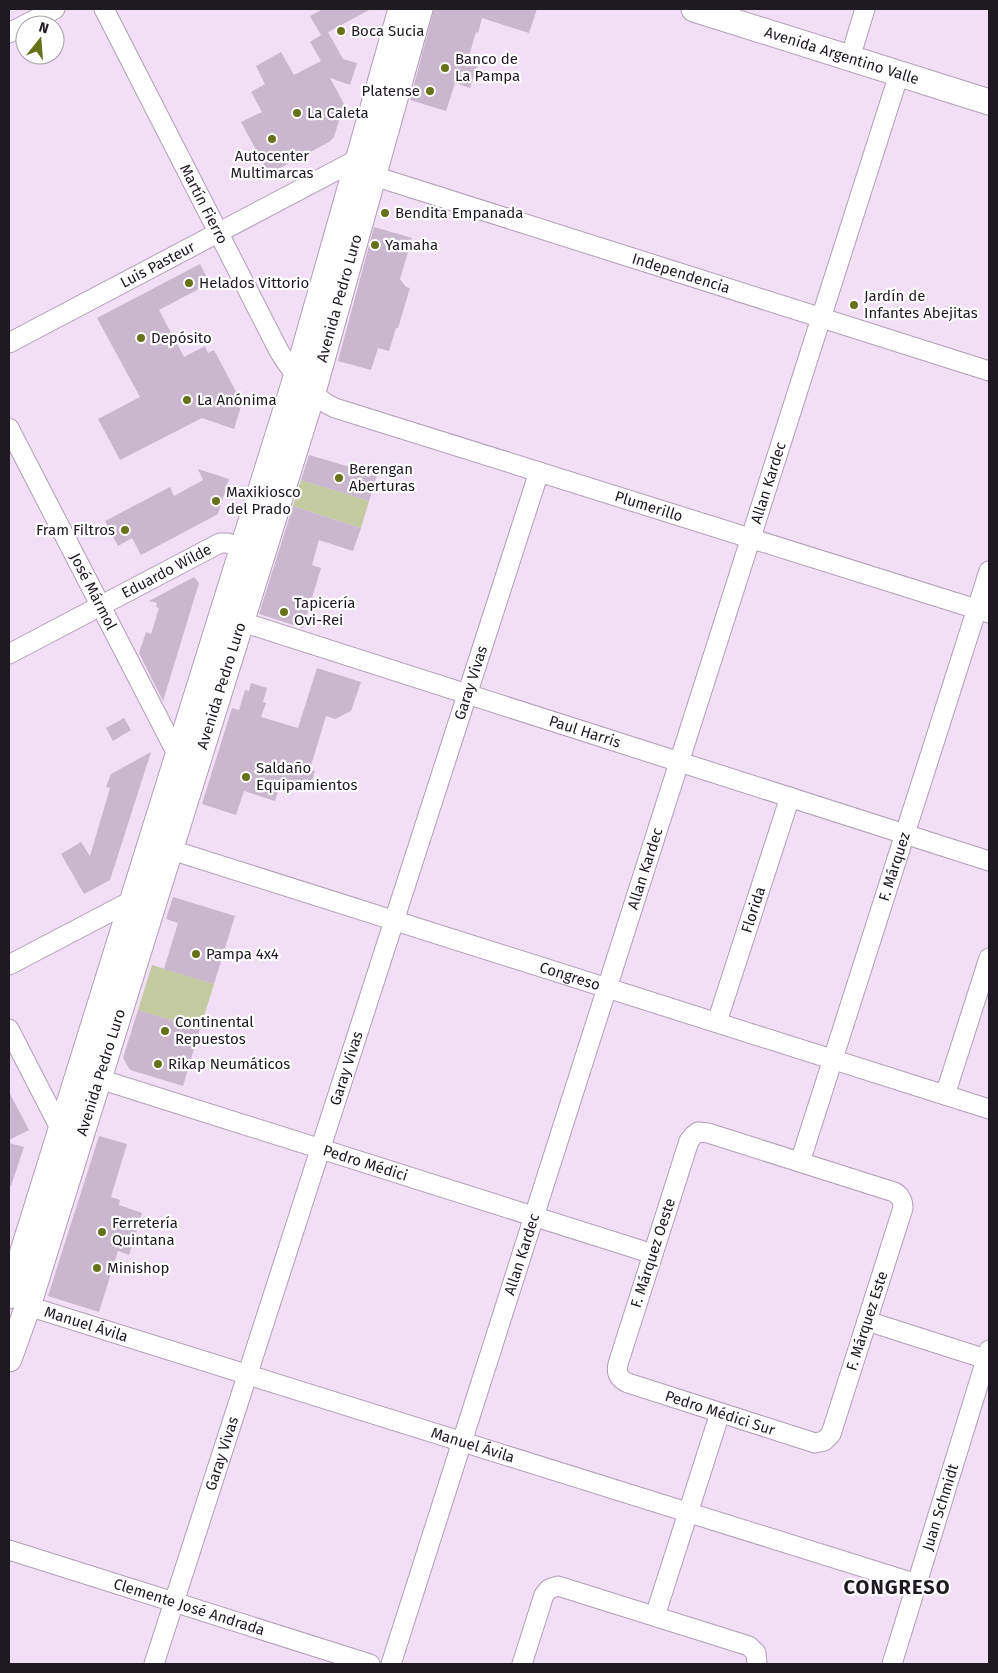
<svg xmlns="http://www.w3.org/2000/svg" width="998" height="1673" font-family="'Fira Sans',sans-serif">
<rect width="100%" height="100%" fill="#f1dff5"/>
<path fill="#c3caa0" d="M301 480 369 501 361 528 293 506Z
M152 965 214 984 200 1029 138 1010Z"/>
<path fill="#c9b7cd" d="M323 9H371L328 32 343 59 357 63 350 85 330 78 344 104 334 137 329 142 269 174 241 122 262 112 251 92 265 84 256 66 281 52 294 75 321 61 310 42 321 35 310 16Z
M434 9H537L529 33 482 18 478 33 476 32 467 63 477 66 470 88 455 83 446 111 410 100Z
M374 227 412 238 400 279 406 287 410 288 398 328H396L389 351 378 348 371 370 338 361Z
M200 264 210 283 159 310 184 357 205 346 208 353 214 350 242 403 234 429 202 418 120 460 98 419 140 397 97 318Z
M309 455 377 475 369 501 301 480Z
M198 469 229 479 218 514 141 555 132 538 118 546 105 521 170 487 174 496 203 480Z
M293 506 361 528 353 551 319 540 312 565 321 568 303 628 259 614Z
M194 577 199 583 163 701 139 653 146 632 151 634 159 608 156 607 157 603 149 601Z
M317 668 361 682 351 711 335 719 326 716 310 769 315 771 310 788 282 779 275 801 244 791 236 815 202 804 232 708 239 710 245 690 249 691 251 683 267 688 263 702 266 703 261 717 298 728Z
M124 718 131 730 113 741 106 728Z
M151 752 110 880 84 894 61 854 81 842 90 856 110 788 106 787 111 774Z
M173 897 235 916 214 984 164 969 178 923 166 919Z
M138 1010 200 1029 183 1086 130 1070 123 1058Z
M9 1092 29 1130 9 1140Z
M99 1136 127 1144 111 1197 120 1200 119 1205 142 1213 129 1255 118 1251 99 1312 48 1296Z
M9 1143 24 1147 11 1186H9Z"/>
<g fill="none" stroke-linecap="round" stroke-linejoin="round">
<g stroke="#b09fb4" stroke-width="21">
<g id="minor">
<path id="s1" d="M104 9 279 351C290 370 315 400 335 408L989 613"/>
<path d="M9 33 55 9"/>
<path d="M850 58 865 9"/>
<path id="s2" d="M374 176 989 371"/>
<path id="s3" d="M9 343 358 159"/>
<path id="s4" d="M9 428 178 756"/>
<path id="s5" d="M242 608V622L989 861"/>
<path id="s6" d="M9 654 220 543H228L235 546 240 557 239 566"/>
<path id="s7" d="M159 846 989 1109"/>
<path d="M9 965 133 900"/>
<path id="s8" d="M717 1022 790 797"/>
<path d="M9 1029 64 1136"/>
<path id="s9" d="M87 1075 653 1254"/>
<path d="M945 1095 989 958"/>
<path d="M698 1132 708 1133 894 1192C900 1195 903 1201 903 1208L831 1434 824 1441 815 1443 628 1383C619 1379 616 1373 618 1364L689 1141 694 1135Z"/>
<path id="s10" d="M800 1162 989 571"/>
<path id="s11" d="M28 1306 917 1584"/>
<path d="M867 1321 989 1360"/>
<path id="s12" d="M9 1550 370 1664"/>
<path d="M655 1616 720 1413"/>
<path id="s13" d="M154 1664 539 472"/>
<path id="s14" d="M391 1664 899 74"/>
<path d="M522 1664 544 1595 549 1589 558 1586 749 1646 756 1653 757 1664"/>
<path id="s15" d="M892 1664 989 1350"/>
</g>
</g>
<g stroke="#b09fb4" stroke-width="27">
<g id="major">
<path id="s16" d="M694 9 989 102"/>
<path d="M9 1296 302 358 401 9"/>
<path id="s17" d="M9 1359 28 1306 313 392 420 9"/>
</g>
</g>
<use href="#minor" stroke="#fff" stroke-width="19"/>
<use href="#major" stroke="#fff" stroke-width="25"/>
</g>
<g fill="#677119" stroke="#fff" stroke-width="2">
<circle cx="341" cy="31" r="5"/>
<circle cx="445" cy="68" r="5"/>
<circle cx="430" cy="91" r="5"/>
<circle cx="297" cy="113" r="5"/>
<circle cx="272" cy="139" r="5"/>
<circle cx="385" cy="213" r="5"/>
<circle cx="375" cy="245" r="5"/>
<circle cx="189" cy="283" r="5"/>
<circle cx="854" cy="305" r="5"/>
<circle cx="141" cy="338" r="5"/>
<circle cx="187" cy="400" r="5"/>
<circle cx="339" cy="478" r="5"/>
<circle cx="216" cy="501" r="5"/>
<circle cx="125" cy="530" r="5"/>
<circle cx="284" cy="612" r="5"/>
<circle cx="246" cy="777" r="5"/>
<circle cx="196" cy="954" r="5"/>
<circle cx="165" cy="1031" r="5"/>
<circle cx="158" cy="1064" r="5"/>
<circle cx="102" cy="1232" r="5"/>
<circle cx="97" cy="1268" r="5"/>
</g>
<g text-anchor="middle" dominant-baseline="central" stroke-width="4.5" stroke-linejoin="round" paint-order="stroke">
<g font-size="15" fill="#1f1921" stroke="#fff" text-anchor="start">
<text x="351" y="31">Boca Sucia</text>
<text x="455" y="59">Banco de<tspan x="455" dy="17">La Pampa</tspan></text>
<text x="420" y="91" text-anchor="end">Platense</text>
<text x="307" y="113">La Caleta</text>
<text x="272" y="156" text-anchor="middle">Autocenter<tspan x="272" dy="17">Multimarcas</tspan></text>
<text x="395" y="213">Bendita Empanada</text>
<text x="385" y="245">Yamaha</text>
<text x="199" y="283">Helados Vittorio</text>
<text x="864" y="296">Jardín de<tspan x="864" dy="17">Infantes Abejitas</tspan></text>
<text x="151" y="338">Depósito</text>
<text x="197" y="400">La Anónima</text>
<text x="349" y="469">Berengan<tspan x="349" dy="17">Aberturas</tspan></text>
<text x="226" y="492">Maxikiosco<tspan x="226" dy="17">del Prado</tspan></text>
<text x="115" y="530" text-anchor="end">Fram Filtros</text>
<text x="294" y="603">Tapicería<tspan x="294" dy="17">Ovi-Rei</tspan></text>
<text x="256" y="768">Saldaño<tspan x="256" dy="17">Equipamientos</tspan></text>
<text x="206" y="954">Pampa 4x4</text>
<text x="175" y="1022">Continental<tspan x="175" dy="17">Repuestos</tspan></text>
<text x="168" y="1064">Rikap Neumáticos</text>
<text x="112" y="1223">Ferretería<tspan x="112" dy="17">Quintana</tspan></text>
<text x="107" y="1268">Minishop</text>
</g>
<g font-size="15" fill="#1f1921" stroke="#fff">
<text stroke="none"><textPath href="#s16" startOffset="155">Avenida Argentino Valle</textPath></text>
<text stroke="none"><textPath href="#s1" startOffset="219">Martín Fierro</textPath></text>
<text stroke="none"><textPath href="#s3" startOffset="168">Luis Pasteur</textPath></text>
<text stroke="none"><textPath href="#s2" startOffset="322">Independencia</textPath></text>
<text stroke="none"><textPath href="#s17" startOffset="1111">Avenida Pedro Luro</textPath></text>
<text stroke="none"><textPath href="#s14" startOffset="1240">Allan Kardec</textPath></text>
<text stroke="none"><textPath href="#s1" startOffset="794">Plumerillo</textPath></text>
<text stroke="none"><textPath href="#s6" startOffset="178">Eduardo Wilde</textPath></text>
<text stroke="none"><textPath href="#s4" startOffset="184">José Mármol</textPath></text>
<text stroke="none"><textPath href="#s13" startOffset="1031">Garay Vivas</textPath></text>
<text stroke="none"><textPath href="#s17" startOffset="706">Avenida Pedro Luro</textPath></text>
<text stroke="none"><textPath href="#s5" startOffset="374">Paul Harris</textPath></text>
<text stroke="none"><textPath href="#s10" startOffset="310">F. Márquez</textPath></text>
<text stroke="none"><textPath href="#s14" startOffset="835">Allan Kardec</textPath></text>
<text stroke="none"><textPath href="#s8" startOffset="118">Florida</textPath></text>
<text stroke="none"><textPath href="#s7" startOffset="431">Congreso</textPath></text>
<text stroke="none"><textPath href="#s13" startOffset="626">Garay Vivas</textPath></text>
<text stroke="none"><textPath href="#s17" startOffset="301">Avenida Pedro Luro</textPath></text>
<text stroke="none"><textPath href="#s9" startOffset="292">Pedro Médici</textPath></text>
<text transform="translate(653 1253) rotate(-72)">F. Márquez Oeste</text>
<text stroke="none"><textPath href="#s14" startOffset="430">Allan Kardec</textPath></text>
<text transform="translate(867 1321) rotate(-72)">F. Márquez Este</text>
<text stroke="none"><textPath href="#s11" startOffset="61">Manuel Ávila</textPath></text>
<text transform="translate(720 1413) rotate(18)">Pedro Médici Sur</text>
<text stroke="none"><textPath href="#s11" startOffset="466">Manuel Ávila</textPath></text>
<text stroke="none"><textPath href="#s13" startOffset="221">Garay Vivas</textPath></text>
<text stroke="none"><textPath href="#s15" startOffset="164">Juan Schmidt</textPath></text>
<text stroke="none"><textPath href="#s12" startOffset="189">Clemente José Andrada</textPath></text>
</g>
<g font-size="20" font-weight="bold" letter-spacing="1" fill="#1f1921" stroke="#fff">
<text x="897" y="1587">CONGRESO</text>
</g>
</g>
<rect width="998" height="1673" fill="none" stroke="#1f1921" stroke-width="20"/>
<g transform="translate(40 40) rotate(17)"><circle r="24" fill="#ffffff" stroke="#a5a3a6"/>
<path d="M0-4L9 19L0 12L-9 19Z" fill="#677119"/>
<text y="-8" font-size="14" font-weight="bold" text-anchor="middle" fill="#1f1921">N</text>
</g>
</svg>
